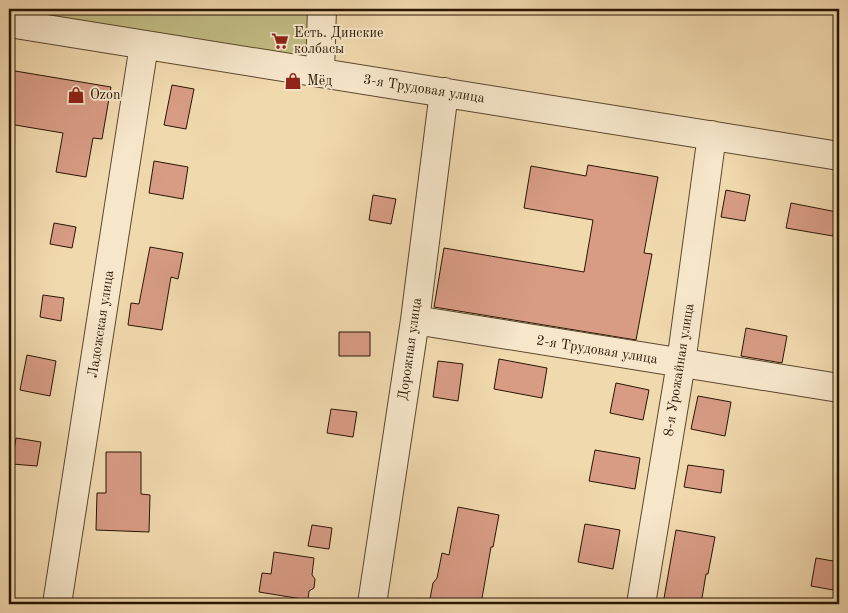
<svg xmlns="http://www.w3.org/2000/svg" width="848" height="613" font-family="'Old Standard TT',serif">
<rect width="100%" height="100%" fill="#f1d9ae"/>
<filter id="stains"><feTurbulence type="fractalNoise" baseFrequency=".004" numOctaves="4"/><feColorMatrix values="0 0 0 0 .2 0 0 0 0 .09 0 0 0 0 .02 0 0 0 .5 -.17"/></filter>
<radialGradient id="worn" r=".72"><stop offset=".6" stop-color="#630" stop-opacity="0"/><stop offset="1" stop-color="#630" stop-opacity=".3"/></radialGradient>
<path fill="#c2bd85" stroke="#766944" d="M9 9H322L320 72 9 23Z"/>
<path fill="#d89c85" stroke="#291502" d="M9 70 111 87 102 139 93 138 86 177 56 172 63 133 9 124Z
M172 85 194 89 186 129 164 125Z
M154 161 188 167 183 199 149 193Z
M588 165 658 177 644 253 652 254 636 340 434 307 444 248 584 272 593 220 524 208 531 166 586 176Z
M726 190 750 195 745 221 721 217Z
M373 195 396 199 391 224 369 220Z
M791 203 837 212 833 236 786 228Z
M54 223 76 227 72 248 50 244Z
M150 247 183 253 178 279 171 277 162 330 128 325 131 303 139 304Z
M43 295 64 298 61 321 40 317Z
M746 328 787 336 782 363 741 356Z
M339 332H370V356H339Z
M27 355 56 361 50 396 20 390Z
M499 359 547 368 542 398 494 389Z
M438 361 463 364 458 401 433 397Z
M616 383 649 390 643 420 610 413Z
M698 396 731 402 725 436 691 429Z
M331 409 357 412 353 437 327 433Z
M16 438 41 442 37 466 12 464Z
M595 450 640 458 635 489 589 481Z
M106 452H141V494L150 495 149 532 96 530 97 493H106Z
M688 465 724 470 721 493 684 487Z
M458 507 499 515 493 547H491L481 604H429L433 583 437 578 442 553 449 555Z
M585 524 620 530 613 569 578 562Z
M312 525 332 528 329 549 308 546Z
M676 530 715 537 708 574H706L701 604H663Z
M274 552 314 558 312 575 315 579 314 588 309 591 308 600 259 592 262 573 271 574Z
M816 558 839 562V591L811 586Z"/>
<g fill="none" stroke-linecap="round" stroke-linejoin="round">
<g stroke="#5b462d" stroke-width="30">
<path id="minor" d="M9 23 839 156
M320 72 322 9
M415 320 839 388
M57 604 144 45
M372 604 415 320 444 92
M641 604 681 363 712 135"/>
</g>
<use href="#minor" stroke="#f6e6ca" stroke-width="28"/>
</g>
<defs>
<g id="supermarket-bare" transform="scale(1.35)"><path d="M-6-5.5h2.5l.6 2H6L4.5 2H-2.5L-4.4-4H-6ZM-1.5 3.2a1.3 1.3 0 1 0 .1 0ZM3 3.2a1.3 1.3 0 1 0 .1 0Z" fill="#8f2418" stroke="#f6e6ca" stroke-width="2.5" paint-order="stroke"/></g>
<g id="shop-bare" transform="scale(1.35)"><path d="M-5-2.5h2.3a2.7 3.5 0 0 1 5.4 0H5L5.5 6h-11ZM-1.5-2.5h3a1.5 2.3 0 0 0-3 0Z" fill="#8f2418" stroke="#f6e6ca" stroke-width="2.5" paint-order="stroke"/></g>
</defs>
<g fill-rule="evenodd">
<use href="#supermarket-bare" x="280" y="41"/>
<use href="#shop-bare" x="293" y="81"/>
<use href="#shop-bare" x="76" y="95"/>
</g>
<g text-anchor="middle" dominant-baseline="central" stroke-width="4" stroke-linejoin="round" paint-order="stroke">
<g font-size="14" fill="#291502" stroke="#f6e6ca" text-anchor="start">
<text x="294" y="33">Есть. Динские<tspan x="294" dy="16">колбасы</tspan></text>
<text x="307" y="81">Мёд</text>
<text x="90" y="95">Ozon</text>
</g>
<g font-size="14" fill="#291502" stroke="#f6e6ca">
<text transform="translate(424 89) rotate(9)">3-я Трудовая улица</text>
<text transform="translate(101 324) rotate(-81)">Ладожская улица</text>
<text transform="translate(410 349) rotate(-82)">Дорожная улица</text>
<text transform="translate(597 350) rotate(9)">2-я Трудовая улица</text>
<text transform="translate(679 370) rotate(-81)">8-я Урожайная улица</text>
</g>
</g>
<rect width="848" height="613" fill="none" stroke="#f1d9ae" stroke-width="30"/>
<rect x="10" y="10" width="828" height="593" fill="none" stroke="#291502" stroke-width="2.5"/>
<rect x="15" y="15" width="818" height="583" fill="none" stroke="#291502"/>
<rect width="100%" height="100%" filter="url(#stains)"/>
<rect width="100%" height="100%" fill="url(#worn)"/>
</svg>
